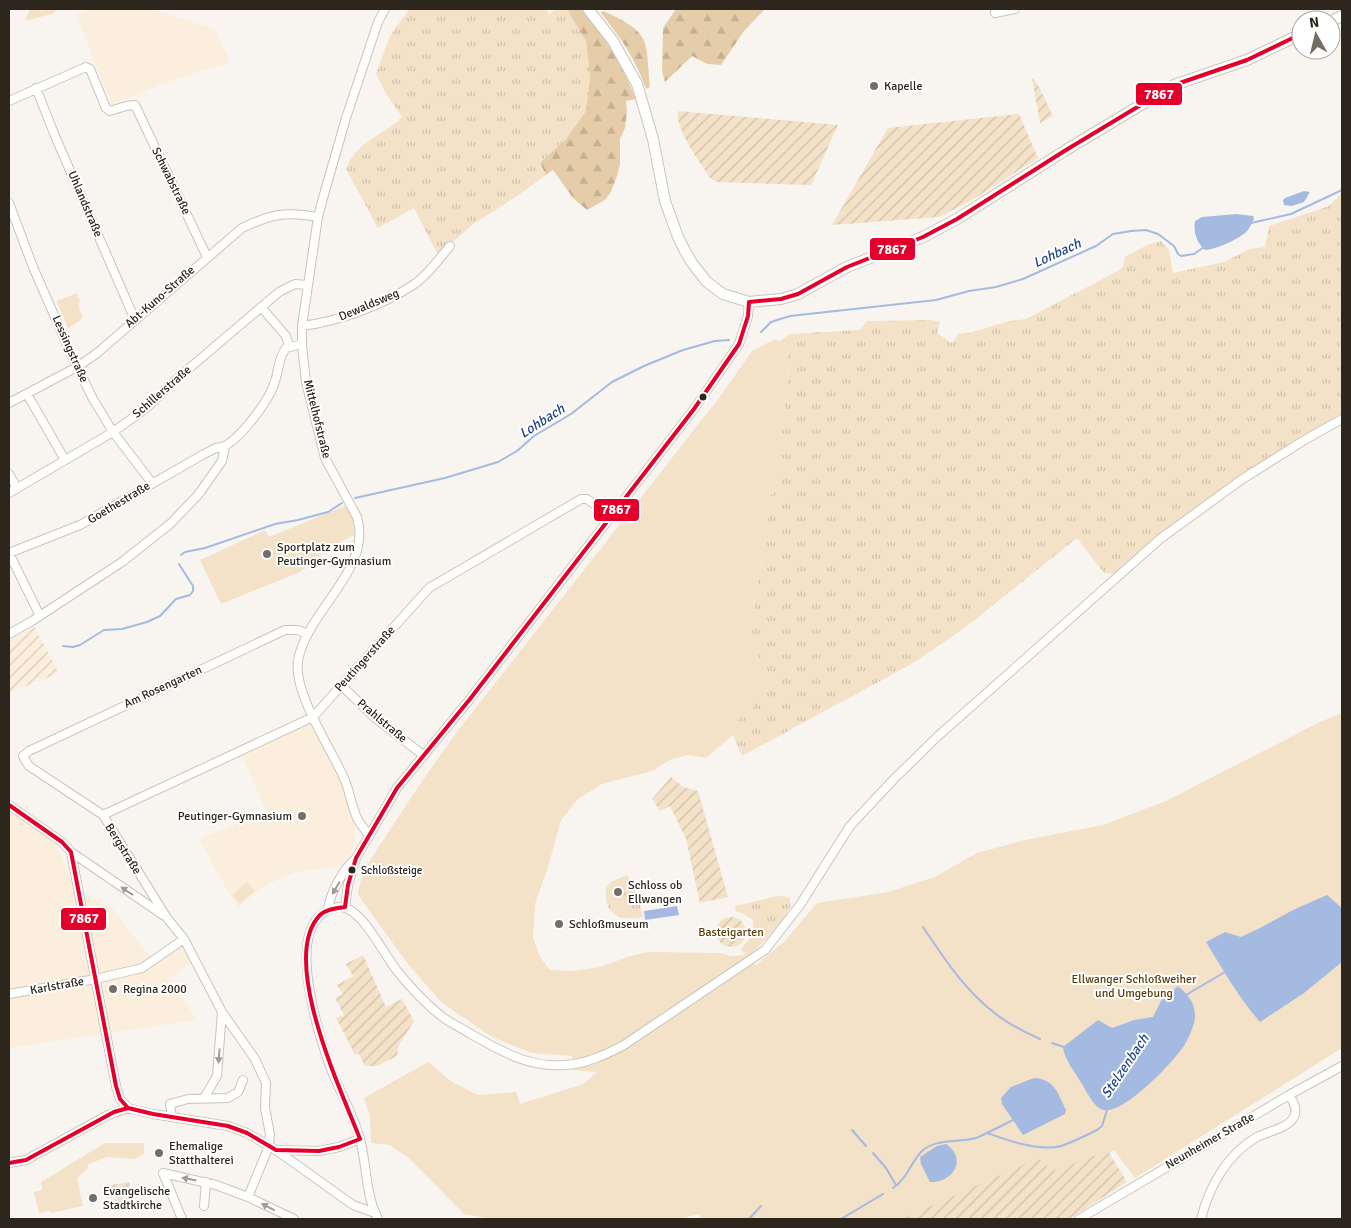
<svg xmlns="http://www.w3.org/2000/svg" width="1351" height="1228" font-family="Signika,sans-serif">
<defs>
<pattern id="industrial-furrows" width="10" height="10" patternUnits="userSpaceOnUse" patternTransform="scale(1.25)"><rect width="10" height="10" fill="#fceedc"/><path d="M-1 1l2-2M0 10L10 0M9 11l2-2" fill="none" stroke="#d8ccbc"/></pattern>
<pattern id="grass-tufts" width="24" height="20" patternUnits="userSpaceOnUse" patternTransform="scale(1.25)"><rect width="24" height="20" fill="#f3e1c8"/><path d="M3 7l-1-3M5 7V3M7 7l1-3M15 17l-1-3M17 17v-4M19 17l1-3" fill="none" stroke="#d0c1ab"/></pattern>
<pattern id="forest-firs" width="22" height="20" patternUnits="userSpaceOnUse" patternTransform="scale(1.25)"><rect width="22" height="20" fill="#e6cdaa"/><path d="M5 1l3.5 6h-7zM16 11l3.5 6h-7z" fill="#c5b092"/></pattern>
<pattern id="garden-furrows" width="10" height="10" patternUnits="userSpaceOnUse" patternTransform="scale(1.25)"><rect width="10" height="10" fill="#f3e1c8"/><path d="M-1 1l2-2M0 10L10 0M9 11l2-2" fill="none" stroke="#d0c1ab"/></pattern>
</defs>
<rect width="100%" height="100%" fill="#f8f5f0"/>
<path fill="#fceedc" d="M91 9H153L215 29 230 62 163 84 112 105 76 15Z
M311 722 340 779 354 822 356 843 338 872 333 867 296 872 262 887 237 908 199 839 266 811 241 754Z
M9 801 52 834 76 891 112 908 150 957 184 936 198 959 170 978 197 1020 9 1048Z"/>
<path fill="url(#industrial-furrows)" d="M34 626 59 673 9 693V641Z"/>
<path fill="url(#grass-tufts)" d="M30 9H59L52 14 25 21Z
M409 9H547L546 10 550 14 555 9H567L586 41 590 77 586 111 566 139 540 163 546 175 517 196 472 225 438 255 414 208 378 228 346 169C348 165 350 159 354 155 365 139 388 132 402 117L387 95 376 74 390 36Z
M1342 193V413L1294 441 1192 512 1116 574 1104 573 1077 538 967 626 915 662 742 756 733 735 734 722 752 709 758 655 748 646 788 385 789 363 786 344 780 341 789 334 860 330 867 321 931 320 940 322 937 333 952 343 958 334 969 333 1009 321 1026 319 1118 271 1123 267 1125 257 1149 244 1161 241 1169 250 1173 273 1224 262 1249 249 1265 247 1269 226 1329 206Z
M627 875 639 900 643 917C620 921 603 916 606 888L611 882Z
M778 896 789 897 791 904C785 923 762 944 747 957L741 949C750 939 755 934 753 920L742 913 736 912 735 906Z"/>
<path fill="url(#forest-firs)" d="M567 9H581C606 39 621 62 636 99L626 101 627 112 625 128 620 139V164L617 176 611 192 605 200 587 210 573 198 553 170 546 175 540 163 566 139 586 111 590 77 586 41Z
M676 9H765L744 31 721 65 707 64 692 56 665 82 662 71 663 28Z
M603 11C616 17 634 24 642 37 649 48 648 74 650 87L646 89C635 58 621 38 601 13Z"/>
<path fill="#f3e1c8" d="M77 293 80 302 78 304 83 318 68 329 57 301Z
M775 339 786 344 789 363 788 385 748 646 758 655 764 670 765 691 752 709 734 722 733 735 706 758 688 755 670 760 652 771 602 784 578 799 561 820 548 867 535 904 533 938 540 957 550 970 573 971 600 967 630 956 649 952 720 953 730 956 745 955 756 965 785 941 817 903 888 892 935 877 977 853 1025 840 1103 825 1166 801 1320 722 1342 713V1048L1135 1178 1114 1150 1047 1186 918 1219H701L699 1214 679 1219H492L464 1214 410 1159 390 1145 371 1143 370 1117 364 1098 428 1062 452 1082 478 1095 516 1092 520 1104 583 1084 597 1072 573 1070 572 1056 532 1053 492 1037 441 1002 408 964 358 895C360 873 376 851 388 833 411 797 434 763 460 728L719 398 752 351Z
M345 506 353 519 354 535 328 549 300 572 221 604 200 560 265 530 269 537Z
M247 882 255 891 240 904 232 895Z
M105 1143H144V1154L134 1159 108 1157 88 1164V1168L77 1178 83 1206 51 1213 50 1211 39 1213 34 1192 42 1190 41 1182Z"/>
<path fill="url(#garden-furrows)" d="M1032 78 1038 85 1053 116 1040 123Z
M678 111 838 125 811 185 717 182 710 178C700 162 675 130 678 111Z
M1019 114 1038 158 972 200 939 217 832 225 888 128Z
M671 777 683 787 698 791 728 897 700 903 686 839 670 806 660 811 652 799Z
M716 932a15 15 0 1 1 30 0a15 15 0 1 1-30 0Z
M363 955 386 1007 402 999 414 1021 398 1047 397 1056 377 1066H365L358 1053 355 1055 336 1018 344 1015 335 998 343 994 337 985 353 976 346 964Z
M1108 1151 1127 1182 1069 1219H903L1038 1158 1053 1171Z
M129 1182 132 1203 109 1207 108 1201H114L117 1198 116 1194 113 1192 107 1193 106 1186Z"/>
<path fill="#a5bae1" d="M1304 191 1310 192 1304 202 1292 206 1284 205 1283 200 1285 198Z
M1237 214 1253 216 1254 219C1252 223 1250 227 1248 230 1242 238 1215 250 1205 250 1197 243 1193 232 1195 221L1202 217Z
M1327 895 1342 908V962L1304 993 1260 1022C1239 998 1223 970 1206 942L1225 932 1241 937 1258 929 1295 909Z
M677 906 679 915 645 920 644 911Z
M1178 986C1188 995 1194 1001 1195 1015 1196 1022 1189 1037 1185 1044 1175 1061 1124 1114 1104 1110 1093 1108 1086 1089 1080 1081 1074 1071 1064 1058 1063 1047L1098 1020 1112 1028 1134 1020 1153 1017 1162 999Z
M1034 1078C1055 1079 1058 1094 1066 1110L1065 1114 1023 1135 1002 1104 1001 1098 1011 1087Z
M946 1144C968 1159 953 1183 930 1182L921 1164 920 1157 937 1146Z"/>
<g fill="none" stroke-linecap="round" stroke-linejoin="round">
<path stroke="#a5bae1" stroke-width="2" d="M1251 223 1291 214 1342 190
M761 332 771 322 790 316 936 300 969 291 996 287 1023 279 1096 246 1113 234 1131 231 1146 230 1158 234 1174 246 1178 254 1181 256 1194 254 1204 247
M355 498 445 478 498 462 517 451 534 436 571 414 612 382 644 366 683 350 715 341 729 340
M181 555 185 552 205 548 275 524 298 520 328 512 342 503
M63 646 73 647 80 645 104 630 122 629 147 622 160 616 176 599 190 595 193 591V586L179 564
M923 927C944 958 965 991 996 1014 1009 1025 1025 1032 1040 1039
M1186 995 1225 972
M1052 1043 1064 1047
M852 1130 866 1146
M987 1133 1013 1120
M873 1153 886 1168 896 1185
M893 1188C907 1179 911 1162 922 1151 936 1138 959 1143 976 1138 979 1137 983 1135 987 1133 1007 1140 1039 1152 1061 1146 1073 1142 1085 1136 1097 1130L1102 1126 1107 1110
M749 1219 761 1206
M841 1219 883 1194"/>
<g stroke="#c9c5be" stroke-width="10">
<path id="minor" d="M995 13 1015 9
M36 88 55 136 135 320
M9 101 86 67 90 69 106 108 110 111 126 106 135 105 207 257
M9 203 33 267 71 354 93 399 113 432 152 483
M261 307 286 336 289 346
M302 326C340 321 381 306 413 285 427 276 439 259 450 246
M27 394 65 460
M9 403 77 367 96 354 242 228C272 214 285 211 318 217
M9 474 17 488
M9 493 113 432 145 409 179 377 279 292 295 284 307 285
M9 553 80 525 204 454 216 448 225 446
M9 553 40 616
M9 634 32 621 122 562 170 524 198 495 222 461 225 446C242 436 270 400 275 381 279 370 278 358 286 348L302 344
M341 685 374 717 423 755
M9 805 62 842 71 852 163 915
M103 815 313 717 429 588 581 499H587L612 517
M369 835C365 830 361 825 358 820 351 806 350 790 343 776 330 747 293 692 298 661 306 611 373 570 357 517L325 458 306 382 302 345V326L318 217 323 198 346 118 378 22 385 9
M71 852 116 1086 120 1099 128 1108
M345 907 348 885 356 858
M328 910C330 892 343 870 356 858L397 788 470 699 694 409 739 344 748 316 749 302
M9 994 96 979 142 968 184 939
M204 1098 217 1076 222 1012
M172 1117 170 1104 188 1099 228 1098 238 1092 243 1080
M276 1150 319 1151 339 1147 360 1139
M9 1163 26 1160 108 1115 128 1108 153 1114 228 1126 247 1133 276 1150 353 1205 375 1213
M163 1173 216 1185 248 1197 294 1219
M163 1173 182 1219
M248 1197 269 1146 270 1134 265 1108 266 1083 255 1059 222 1012 184 939 167 918 103 815 29 766 25 760 23 756 29 751 285 630H298L307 634
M204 1206 206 1182
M378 1219C365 1194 367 1165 360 1139 353 1114 340 1092 331 1069 319 1036 288 939 322 914 328 909 338 905 346 908 366 916 384 955 398 972 410 987 425 1003 440 1015 448 1022 460 1027 469 1033 499 1050 528 1068 564 1065 586 1064 605 1055 624 1045L765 950 800 905 850 826 893 780 937 737 1160 539 1241 480 1303 441 1342 419
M1079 1219 1289 1095 1342 1066
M1201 1219C1209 1187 1227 1154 1257 1137 1268 1131 1287 1129 1294 1117 1298 1109 1293 1101 1289 1095"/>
</g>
<g stroke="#c9c5be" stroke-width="12">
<path id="major" d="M588 9 613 41 637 84 653 139 665 201 678 237 685 251 692 263 707 282 723 294 749 302 781 299 798 294 847 267 923 237 957 219 1066 150 1174 85 1247 60 1301 34
M1331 21 1342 16"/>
</g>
<use href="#minor" stroke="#fefefd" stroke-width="8"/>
<use href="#major" stroke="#fefefd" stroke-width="10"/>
<g stroke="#fff" stroke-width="8">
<path id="bus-1" d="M749 302 781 299 798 294 847 267 923 237 957 219 1066 150 1174 85 1247 60 1301 34
M9 805 62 842 71 852 116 1086 120 1099 128 1108 153 1114 228 1126 247 1133 276 1150 319 1151 339 1147 360 1139
M360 1139C342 1092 278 958 320 915 326 909 337 908 345 907L348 885 356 858 397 788 470 699 694 409 739 344 748 316 749 302
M9 1163 26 1160 114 1112 128 1108 145 1112"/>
</g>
<use href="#bus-1" stroke="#e4002b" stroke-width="4"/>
</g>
<defs><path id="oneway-solid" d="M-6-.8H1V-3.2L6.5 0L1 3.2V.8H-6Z" transform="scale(1.25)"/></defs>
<g fill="#a09d98">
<use href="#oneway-solid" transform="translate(336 888) rotate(120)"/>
<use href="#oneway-solid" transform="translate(127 891) rotate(-146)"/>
<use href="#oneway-solid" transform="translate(219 1056) rotate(95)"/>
<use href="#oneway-solid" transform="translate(189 1179) rotate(-169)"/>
<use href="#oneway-solid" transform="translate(268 1207) rotate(-153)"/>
</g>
<g fill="#736e67" stroke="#fff" stroke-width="2">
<circle cx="874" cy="86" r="5"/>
<circle cx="267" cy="554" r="5"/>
<circle cx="302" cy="816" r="5"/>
<circle cx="618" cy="892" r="5"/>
<circle cx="559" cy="924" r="5"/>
<circle cx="113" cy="989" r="5"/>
<circle cx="159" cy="1153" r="5"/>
<circle cx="93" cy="1198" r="5"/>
</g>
<g fill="#2c261d" stroke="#fff" stroke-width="2">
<circle cx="703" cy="397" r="4.5"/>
<circle cx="352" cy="870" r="4.5"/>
</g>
<g text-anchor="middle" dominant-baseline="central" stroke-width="4" stroke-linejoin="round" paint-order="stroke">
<g font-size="11" fill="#2c261d" stroke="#fff" text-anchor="start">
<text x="361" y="870">Schloßsteige</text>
</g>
<g font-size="12" fill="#2c261d" stroke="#fff" text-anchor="start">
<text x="884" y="86">Kapelle</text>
<text x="277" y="547">Sportplatz zum<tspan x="277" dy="14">Peutinger-Gymnasium</tspan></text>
<text x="292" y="816" text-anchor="end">Peutinger-Gymnasium</text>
<text x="628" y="885">Schloss ob<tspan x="628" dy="14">Ellwangen</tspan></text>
<text x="569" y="924">Schloßmuseum</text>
<text x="123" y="989">Regina 2000</text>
<text x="169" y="1146">Ehemalige<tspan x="169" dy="14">Statthalterei</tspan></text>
<text x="103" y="1191">Evangelische<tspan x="103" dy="14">Stadtkirche</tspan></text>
</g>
<g font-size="12" fill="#2c261d" stroke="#fff">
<text transform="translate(171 181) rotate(64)">Schwabstraße</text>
<text transform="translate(85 204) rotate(67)">Uhlandstraße</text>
<text transform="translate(160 297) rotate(-41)">Abt-Kuno-Straße</text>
<text transform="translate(369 305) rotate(-23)">Dewaldsweg</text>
<text transform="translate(70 349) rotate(66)">Lessingstraße</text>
<text transform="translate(162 392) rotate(-41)">Schillerstraße</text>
<text transform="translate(317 419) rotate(76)">Mittelhofstraße</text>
<text transform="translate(119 503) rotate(-31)">Goethestraße</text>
<text transform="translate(365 659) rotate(-48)">Peutingerstraße</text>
<text transform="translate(163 687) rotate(-25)">Am Rosengarten</text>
<text transform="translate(382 721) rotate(40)">Prahlstraße</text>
<text transform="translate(123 849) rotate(58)">Bergstraße</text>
<text transform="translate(57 986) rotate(-10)">Karlstraße</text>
<text transform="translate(1210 1141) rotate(-30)">Neunheimer Straße</text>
</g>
<g font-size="12" fill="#5b3e0d" stroke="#fff">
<text x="731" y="932">Basteigarten</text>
<text x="1134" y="979">Ellwanger Schloßweiher<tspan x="1134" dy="14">und Umgebung</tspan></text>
</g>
<g font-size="14" font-style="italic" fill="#24468c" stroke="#fff">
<text transform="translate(1057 253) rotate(-25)">Lohbach</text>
<text transform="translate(542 421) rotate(-33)">Lohbach</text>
<text transform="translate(1125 1066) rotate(-56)">Stelzenbach</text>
</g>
</g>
<g stroke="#fff" stroke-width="2">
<rect x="1135" y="82" width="48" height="24" rx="5" fill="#e4002b"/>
<rect x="869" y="237" width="47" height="24" rx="5" fill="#e4002b"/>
<rect x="593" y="498" width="47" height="24" rx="5" fill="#e4002b"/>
<rect x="60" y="907" width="47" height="24" rx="5" fill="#e4002b"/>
</g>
<g font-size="14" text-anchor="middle" font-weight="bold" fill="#fff">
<text x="1159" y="99">7867</text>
<text x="892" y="254">7867</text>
<text x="616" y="514">7867</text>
<text x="84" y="923">7867</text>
</g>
<rect width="1351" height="1228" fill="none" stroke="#2c261d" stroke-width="20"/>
<g transform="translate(1316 35) rotate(352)"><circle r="24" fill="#ffffff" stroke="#aba8a5"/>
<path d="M0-4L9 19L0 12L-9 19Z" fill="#736e67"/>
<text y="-8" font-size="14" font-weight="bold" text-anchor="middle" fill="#2c261d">N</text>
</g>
</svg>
